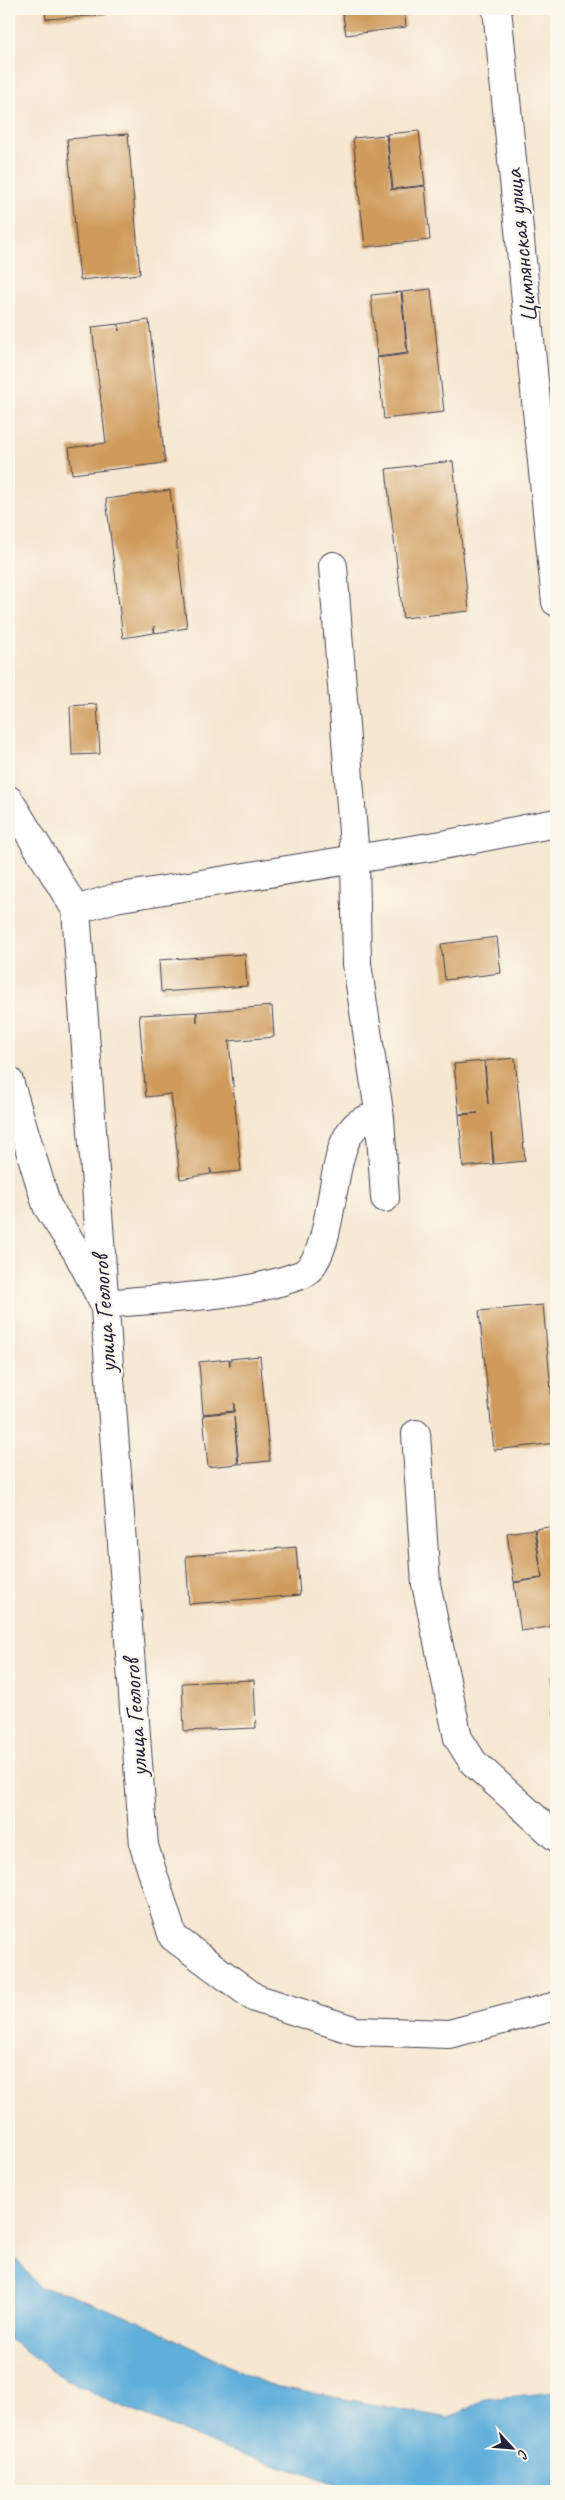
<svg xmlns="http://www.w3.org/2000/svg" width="565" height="2500" font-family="Caveat,sans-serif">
<rect width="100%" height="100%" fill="#fbf7ec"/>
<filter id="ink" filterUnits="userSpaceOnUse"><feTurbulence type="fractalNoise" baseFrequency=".02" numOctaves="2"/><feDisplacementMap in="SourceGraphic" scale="10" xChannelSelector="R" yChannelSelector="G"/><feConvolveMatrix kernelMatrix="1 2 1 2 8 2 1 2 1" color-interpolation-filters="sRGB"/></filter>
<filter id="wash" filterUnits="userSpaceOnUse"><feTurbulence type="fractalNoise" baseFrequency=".0096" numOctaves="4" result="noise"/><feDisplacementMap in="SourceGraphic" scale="20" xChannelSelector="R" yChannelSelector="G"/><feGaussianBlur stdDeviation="1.12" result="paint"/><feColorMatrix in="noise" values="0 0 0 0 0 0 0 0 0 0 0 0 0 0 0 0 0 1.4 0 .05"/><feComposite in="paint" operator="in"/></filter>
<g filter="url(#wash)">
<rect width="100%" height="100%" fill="#f6e7d0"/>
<path fill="#60afda" stroke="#41688a" d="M9 2255 15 2257 39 2287 67 2293 140 2322 268 2385 448 2418 485 2399 556 2392V2491H360L231 2451 109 2401 57 2374 9 2339Z"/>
<g id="blocks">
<path fill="#cf9b5b" d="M45 9H106V15L46 19Z
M342 9H404L406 27 346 35Z
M419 131 425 185 393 189 387 134Z
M128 134 140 274 80 280 67 139Z
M386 135 392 189 390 190 425 186 430 240 365 247 353 138Z
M431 289 444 412 384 419 377 358 408 354 402 292Z
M401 292 407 353 377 357 371 295Z
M149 320 165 463 72 474 69 448 106 443 92 327 118 324 119 331V324Z
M453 461 469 611 403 618 386 469Z
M170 490 187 628 155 633 154 626V633L123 638 106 499Z
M97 704 100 754 72 755 70 706Z
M497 937 501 973 445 980 441 944Z
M245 954 247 986 161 992 159 960Z
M272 1006 274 1037 229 1041 241 1171 212 1174 210 1168 211 1174 180 1179 171 1094 146 1097 139 1015 196 1012 197 1022V1012Z
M515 1058 525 1161 494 1164 491 1132 493 1164 463 1167 459 1115 478 1113 459 1114 454 1064 484 1061 488 1104 485 1061Z
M543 1305 556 1443 494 1450 479 1311Z
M260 1356 270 1461 239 1464 234 1417 238 1464 208 1467 203 1415 234 1412V1403V1411L203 1414 199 1362 229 1359 230 1366V1359Z
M556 1526V1626L521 1631 514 1583 542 1578 535 1529Z
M534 1529 542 1578 514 1582 507 1533Z
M296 1547 300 1595 189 1604 186 1556Z
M550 1675H556V1723H555Z
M254 1680 256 1728 184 1731 182 1683Z"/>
</g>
</g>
<g filter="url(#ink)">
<use href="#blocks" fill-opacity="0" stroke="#424051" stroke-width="1"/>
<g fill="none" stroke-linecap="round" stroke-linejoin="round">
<g stroke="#424051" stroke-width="30">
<path id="minor" d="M497 9 556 602
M333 566 355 859 357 964 380 1118 385 1198
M9 800 76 910 144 1846 173 1937 255 1998 356 2031 449 2034 556 2006
M76 910 115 898 448 844 556 823
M9 1081 47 1206 77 1252 104 1304C163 1298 237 1297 292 1278 297 1276 303 1275 306 1272 340 1243 325 1133 365 1120 369 1118 375 1119 380 1118
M416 1434 426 1584 458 1738 473 1762 556 1837"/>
</g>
<use href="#minor" stroke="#fff" stroke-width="28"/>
</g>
</g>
<g text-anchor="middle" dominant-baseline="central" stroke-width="4.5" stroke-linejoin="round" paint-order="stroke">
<g font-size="25" fill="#22223b" stroke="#fbf7ec">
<text transform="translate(521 246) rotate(-96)">Цимлянская улица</text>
<text transform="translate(104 1314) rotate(-94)">улица Геологов</text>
<text transform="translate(135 1718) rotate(-94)">улица Геологов</text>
</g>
</g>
<rect width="565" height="2500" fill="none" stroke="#fbf7ec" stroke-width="30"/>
<g transform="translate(512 2448) rotate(116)" stroke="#fbf7ec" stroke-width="4" paint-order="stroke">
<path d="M0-4L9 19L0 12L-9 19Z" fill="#22223b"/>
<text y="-8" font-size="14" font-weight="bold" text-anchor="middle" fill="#22223b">С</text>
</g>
</svg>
